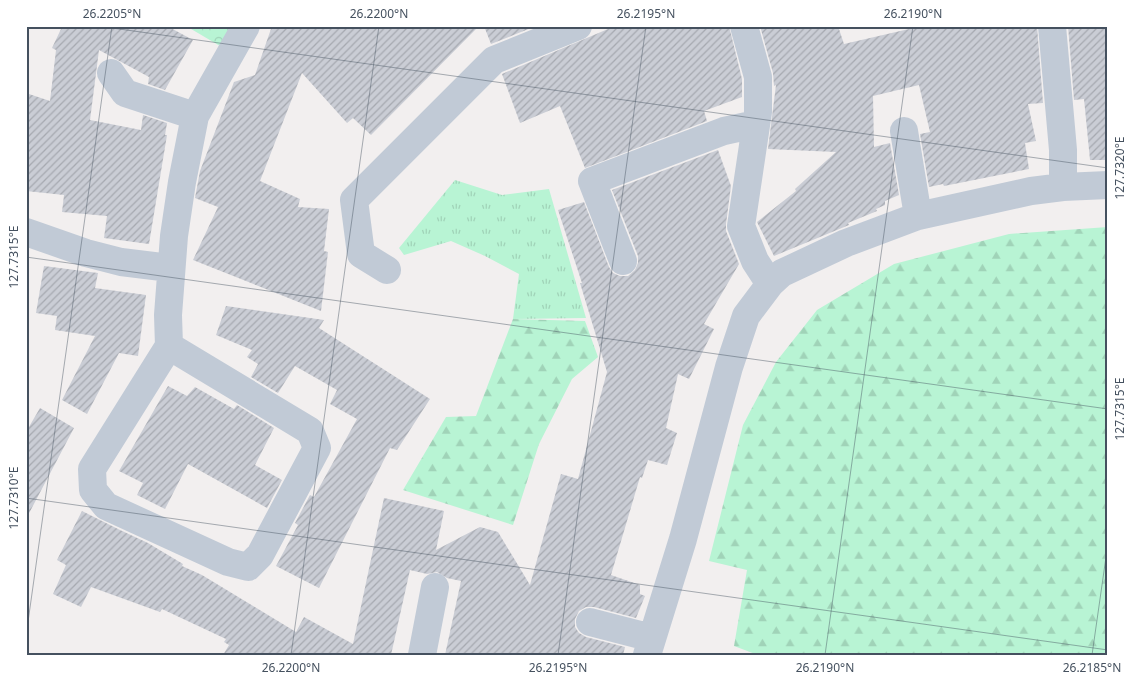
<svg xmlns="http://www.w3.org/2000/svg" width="1134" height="681" font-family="'Noto Sans',sans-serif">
<defs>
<pattern id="grass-tufts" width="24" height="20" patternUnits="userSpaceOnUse" patternTransform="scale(1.25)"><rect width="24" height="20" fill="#b8f4d4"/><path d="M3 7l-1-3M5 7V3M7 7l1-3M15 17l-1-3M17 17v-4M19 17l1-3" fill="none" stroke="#a0d3b8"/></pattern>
<pattern id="forest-firs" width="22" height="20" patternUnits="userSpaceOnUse" patternTransform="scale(1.25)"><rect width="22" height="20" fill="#b8f4d4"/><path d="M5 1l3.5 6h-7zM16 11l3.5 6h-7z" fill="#a0d3b8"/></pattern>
<pattern id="park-crowns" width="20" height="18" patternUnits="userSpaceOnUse" patternTransform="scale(1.25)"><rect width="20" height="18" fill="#b8f4d4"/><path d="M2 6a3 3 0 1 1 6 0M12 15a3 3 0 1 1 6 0" fill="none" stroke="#a0d3b8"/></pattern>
<pattern id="building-hatch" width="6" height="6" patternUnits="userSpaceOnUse" patternTransform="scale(1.25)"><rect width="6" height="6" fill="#cacdd5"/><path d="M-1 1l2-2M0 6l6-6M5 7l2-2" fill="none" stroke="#a6a9b0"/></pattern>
</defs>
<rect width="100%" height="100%" fill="#f2efef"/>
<path fill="url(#grass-tufts)" d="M455 180 502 195 549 189 586 318 513 319 519 274 485 256 451 241 404 255 399 248Z"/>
<path fill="url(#forest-firs)" d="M1108 227V655H758L734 646 747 570 709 561 743 425 776 362 817 310 894 264 1009 234Z
M513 319 585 321 598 357 572 379 539 444 513 525 403 490 446 417 476 416Z"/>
<path fill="url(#park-crowns)" d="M186 26H231L220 46Z"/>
<path fill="url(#building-hatch)" d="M56 26H167L193 40 165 90 148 84 149 77 99 50 90 120 141 130 143 115 167 123 165 135H167L149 244 104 238 107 216 62 212 64 195 26 191V93L50 101 56 50 52 48 61 29Z
M272 26H479L371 135 353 118 347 123 302 73 260 181 300 199 298 207 329 209 324 251 328 252 321 311 193 260 218 207 195 198 200 171 234 82 255 75Z
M484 26H530L531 28 491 44Z
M615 26H729L742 79V97L704 111 707 121 585 168 560 106 520 123 502 74Z
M760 26H838L844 44 922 26H1037L1043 103 1028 104 1036 141 1025 143 1029 169 944 186 943 184 929 187 920 134 930 132 919 85 873 96 874 147 890 143 899 195 885 201V205L876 209 877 211 848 223 849 225 774 256 757 222 796 191 795 189 836 152 768 149 776 85 774 86 773 73Z
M1068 26H1108V160H1090L1084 99 1074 100Z
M718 150 731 186 726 224V231L739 264 704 324 714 329 689 379 678 374 666 428 677 433 667 465 648 460 642 478 640 477 611 575 640 585V594L645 596 636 618 594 607H586L579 611 575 619V627L579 633 586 637 625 647 623 655H445L461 581 447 578 437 572 427 574 410 570 391 655H223L229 645 224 642 226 639 162 609 160 612 91 587 81 607 53 594 66 565 57 560 82 511 120 530 148 543 183 564 182 566 202 575 296 632 304 617 353 644 384 498 444 511 436 550 480 527 498 532 530 585 561 474 578 479 607 372 580 283H582L558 210 584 202 609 267 613 273 620 276H628L635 270 638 263V256L612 190Z
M44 266 98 273 95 288 146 295 138 356 119 353 87 414 62 400 95 336 55 330 57 316 36 313Z
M226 306 324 320 319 328 430 399 397 450 390 448 319 588 276 566 298 525 295 523 310 495 314 497 357 419 330 404 337 390 295 366 278 393 251 377 258 364 247 357 252 350 216 335Z
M168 386 187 396 195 387 234 409 237 405 274 428 255 465 282 480 267 508 188 464 165 509 137 495 143 483 119 471Z
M40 408 74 428 26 519V432Z"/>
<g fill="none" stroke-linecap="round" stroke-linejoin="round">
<path stroke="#c1cad6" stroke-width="28" d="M744 26 758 77V112L741 226 755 261 770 284
M1052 26 1063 150V187
M111 73 125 93 195 116
M904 131 918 216
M26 232 86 253 121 262 170 268
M623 261 592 181 724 131 756 124
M387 270 361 254 354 200 494 60 578 26
M169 346 310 431 317 448 260 555 248 567 228 562 106 506 93 490 92 469 169 346 168 315 174 236 182 182 195 116 246 26
M590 622 652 638
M422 655 435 587
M647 655 683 539 729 367 746 316 770 284 782 273 846 243 918 216 1031 191 1063 187 1108 185"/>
</g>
<path fill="none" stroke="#45515f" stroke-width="1" stroke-opacity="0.45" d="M98 26 1108 168M26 257 1108 409M26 498 1108 650M26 636 112 26M291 655 379 26M558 655 646 26M825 655 913 26M1092 655 1108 543"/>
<rect width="1134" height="681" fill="none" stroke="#ffffff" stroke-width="55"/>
<rect x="28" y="28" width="1078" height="626" fill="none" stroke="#45515f" stroke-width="2"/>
<g font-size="12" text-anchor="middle" fill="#45515f">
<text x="112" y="18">26.2205°N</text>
<text x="379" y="18">26.2200°N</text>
<text x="646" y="18">26.2195°N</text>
<text x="913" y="18">26.2190°N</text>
<text transform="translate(1120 168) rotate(-90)" y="4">127.7320°E</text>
<text transform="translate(14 257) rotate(-90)" y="4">127.7315°E</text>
<text transform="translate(1120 409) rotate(-90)" y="4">127.7315°E</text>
<text transform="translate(14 498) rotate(-90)" y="4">127.7310°E</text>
<text x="291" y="672">26.2200°N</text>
<text x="558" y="672">26.2195°N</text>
<text x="825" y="672">26.2190°N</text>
<text x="1092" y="672">26.2185°N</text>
</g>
</svg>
